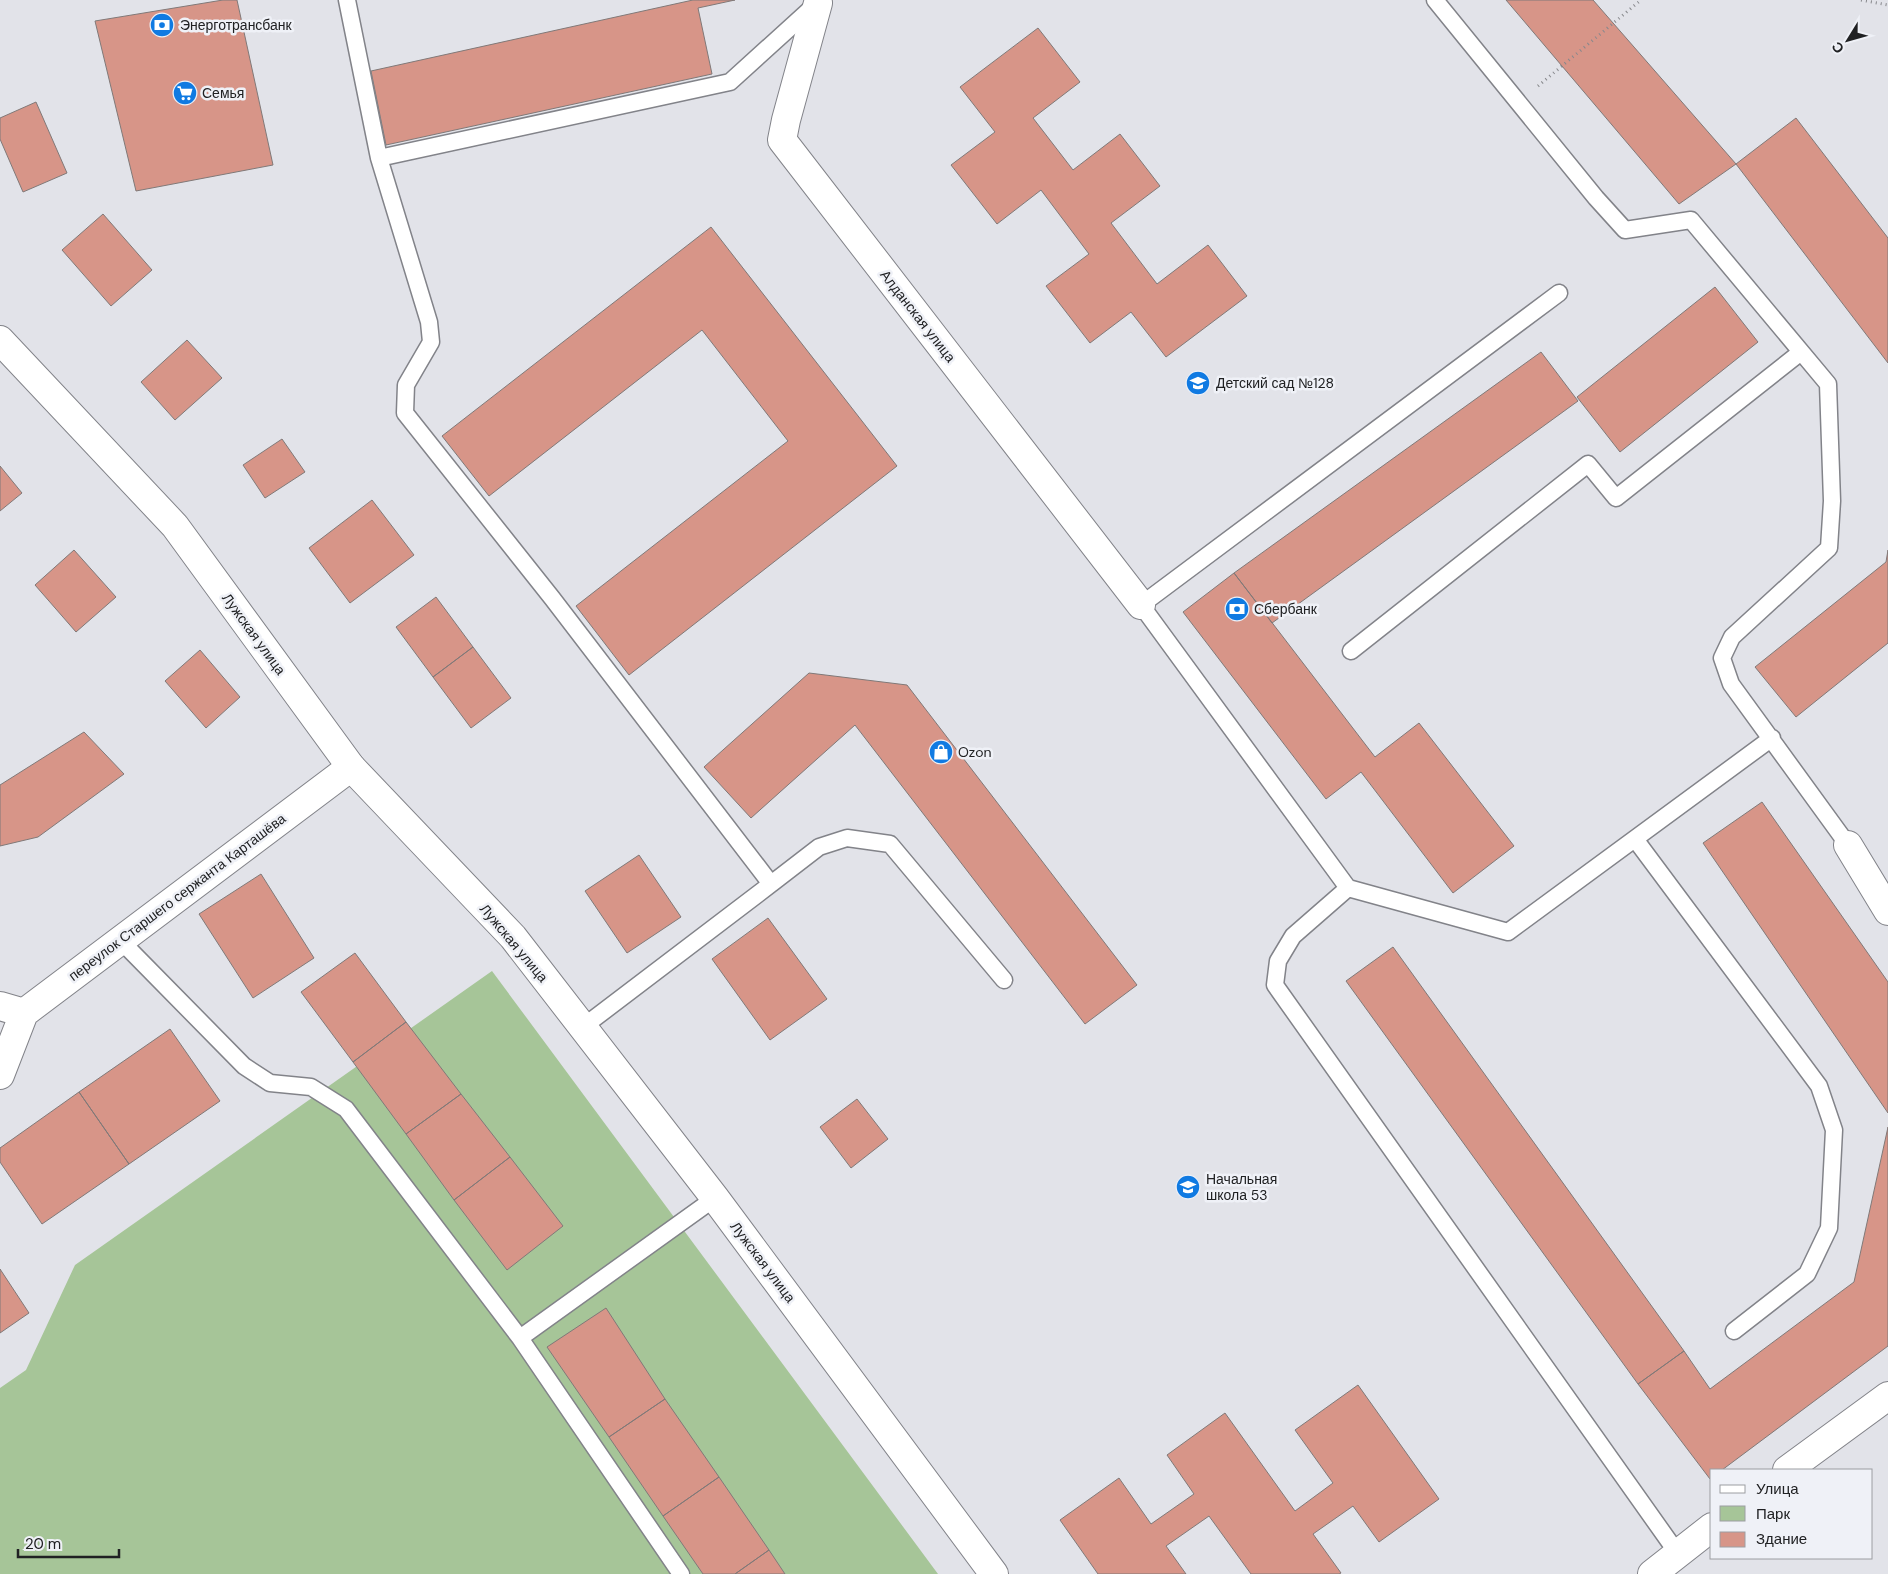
<svg xmlns="http://www.w3.org/2000/svg" width="1888" height="1574" font-family="'DM Sans',sans-serif">
<rect width="100%" height="100%" fill="#e2e3e9"/>
<path fill="#a6c598" d="M492 971 938 1574H0V1388L26 1370 75 1265Z"/>
<path fill="#d79588" stroke="#807978" d="M223 0H237L273 165 136 191 95 21Z
M693 0H735L698 8 712 74 386 145 371 71Z
M1506 0H1593L1736 164 1679 204Z
M1038 28 1080 82 1033 118 1073 170 1120 134 1160 186 1111 223 1157 284 1208 245 1247 296 1166 357 1131 312 1090 343 1046 286 1089 254 1041 190 997 224 951 165 995 132 960 87Z
M36 102 67 173 23 192 0 139V118Z
M1796 118 1888 238V363L1736 164Z
M103 214 152 270 111 306 62 250Z
M711 227 897 466 629 675 576 606 788 441 702 330 489 496 442 436Z
M1715 287 1758 342 1620 452 1577 397Z
M187 340 222 378 175 420 141 382Z
M1541 352 1578 401 1272 623 1234 573Z
M282 439 305 472 265 498 243 465Z
M0 466 22 493 0 511Z
M372 500 414 555 350 603 309 548Z
M74 550 116 597 76 632 35 585Z
M1888 550V643L1796 717 1755 667 1886 562Z
M1234 573 1375 757 1419 723 1514 846 1453 893 1361 772 1326 799 1183 612Z
M436 597 473 647 433 677 396 627Z
M473 647 511 698 471 728 433 677Z
M200 650 240 697 206 728 165 681Z
M809 673 907 685 1137 985 1085 1024 855 725 751 818 704 767Z
M84 732 124 774 38 837 0 846V785Z
M1762 802 1888 982V1113L1703 843Z
M639 855 681 917 627 953 585 891Z
M261 874 314 958 253 998 199 914Z
M768 918 827 999 770 1040 712 959Z
M1393 947 1684 1351 1638 1384 1346 981Z
M355 953 406 1022 353 1062 301 992Z
M406 1022 461 1094 406 1134 353 1062Z
M170 1029 220 1101 129 1164 79 1092Z
M79 1092 129 1164 42 1224 0 1162V1148Z
M461 1094 510 1157 454 1200 406 1134Z
M857 1099 888 1139 851 1168 820 1127Z
M1888 1127V1346L1722 1470H1712V1478L1710 1479 1638 1384 1684 1351 1710 1389 1854 1282Z
M510 1157 563 1226 507 1270 454 1200Z
M0 1269 29 1313 0 1333Z
M606 1308 665 1399 609 1437 547 1347Z
M1358 1385 1439 1499 1379 1542 1353 1506 1313 1534 1341 1573 1339 1574H1251L1209 1516 1166 1546 1186 1574H1098L1060 1520 1119 1478 1151 1524 1194 1494 1167 1455 1225 1413 1295 1511 1333 1483 1295 1430Z
M665 1399 719 1477 663 1516 609 1437Z
M719 1477 769 1550 735 1574H703L663 1516Z
M769 1550 785 1574H735Z"/>
<g fill="none" stroke-linecap="round" stroke-linejoin="round">
<g stroke="#828389" stroke-width="19">
<path id="service" d="M347 0 379 158 730 82 816 4
M1435 0 1596 198 1625 230 1691 220 1828 384 1832 501 1829 548 1732 637 1722 658 1731 684 1848 845
M379 158 429 322 431 342 406 385 405 413 552 598 771 884 583 1027
M1351 651 1588 464 1616 498 1801 352
M1635 839 1819 1086 1834 1130 1829 1228 1807 1274 1734 1331
M771 884 819 847 847 838 890 844 1004 980
M1348 888 1141 605 1559 293
M120 940 244 1066 270 1083 311 1087 346 1109 520 1338
M1678 1554 1275 985 1278 961 1293 936 1348 888 1508 932 1772 738
M681 1574 520 1338 715 1198"/>
</g>
<g stroke="#828389" stroke-width="30">
<path id="minor" d="M818 3 786 120 782 140 1141 605
M1848 845 1888 911
M0 1006 24 1013 351 767
M0 1075 24 1013
M1787 1470 1888 1396
M1652 1574 1712 1527"/>
</g>
<g stroke="#828389" stroke-width="30">
<path id="tertiary" d="M0 340 175 526 351 767 513 937 715 1198 994 1574"/>
</g>
<path stroke="#87888c" stroke-width="3" stroke-dasharray="1 4" stroke-linecap="butt" d="M1861 0 1888 5
M1538 86 1641 0"/>
<use href="#service" stroke="#fff" stroke-width="16"/>
<use href="#minor" stroke="#fff" stroke-width="28"/>
<use href="#tertiary" stroke="#fff" stroke-width="28"/>
</g>
<defs>
<g id="bank-disc" transform="scale(1.25)"><circle r="9.5" fill="#107ae2" stroke="#eff1f7"/><path d="M-6-4H6V4H-6ZM0-2.3a2.3 2.3 0 1 0 0 4.6a2.3 2.3 0 1 0 0-4.6Z" fill="#fff"/></g>
<g id="supermarket-disc" transform="scale(1.25)"><circle r="9.5" fill="#107ae2" stroke="#eff1f7"/><path d="M-6-5.5h2.5l.6 2H6L4.5 2H-2.5L-4.4-4H-6ZM-1.5 3.2a1.3 1.3 0 1 0 .1 0ZM3 3.2a1.3 1.3 0 1 0 .1 0Z" fill="#fff"/></g>
<g id="school-disc" transform="scale(1.25)"><circle r="9.5" fill="#107ae2" stroke="#eff1f7"/><path d="M0-5L7-2L0 1L-7-2ZM-4 1L0 2.5L4 1V4Q0 6-4 4Z" fill="#fff"/></g>
<g id="shop-disc" transform="scale(1.25)"><circle r="9.5" fill="#107ae2" stroke="#eff1f7"/><path d="M-5-2.5h2.3a2.7 3.5 0 0 1 5.4 0H5L5.5 6h-11ZM-1.5-2.5h3a1.5 2.3 0 0 0-3 0Z" fill="#fff"/></g>
</defs>
<g fill-rule="evenodd">
<use href="#bank-disc" x="162" y="25"/>
<use href="#supermarket-disc" x="185" y="93"/>
<use href="#school-disc" x="1198" y="383"/>
<use href="#bank-disc" x="1237" y="609"/>
<use href="#shop-disc" x="941" y="752"/>
<use href="#school-disc" x="1188" y="1187"/>
</g>
<g text-anchor="middle" dominant-baseline="central" stroke-width="5" stroke-linejoin="round" paint-order="stroke">
<g font-size="14" fill="#202123" stroke="#eff1f7" text-anchor="start">
<text x="180" y="25">Энерготрансбанк</text>
<text x="202" y="93">Семья</text>
<text x="1216" y="383">Детский сад №128</text>
<text x="1254" y="609">Сбербанк</text>
<text x="958" y="752">Ozon</text>
<text x="1206" y="1179">Начальная<tspan x="1206" dy="16">школа 53</tspan></text>
</g>
<g font-size="14" fill="#202123" stroke="#eff1f7">
<text transform="translate(918 316) rotate(52)">Алданская улица</text>
<text transform="translate(254 634) rotate(54)">Лужская улица</text>
<text transform="translate(177 897) rotate(-37)">переулок Старшего сержанта Карташёва</text>
<text transform="translate(514 943) rotate(50)">Лужская улица</text>
<text transform="translate(763 1262) rotate(53)">Лужская улица</text>
</g>
</g>
<rect x="1710" y="1469" width="162" height="90" fill="#eff1f7" stroke="#9c9ea2"/>
<rect x="1720" y="1485" width="25" height="8" fill="#ffffff" stroke="#9c9ea2"/>
<text x="1756" y="1494" font-size="15" fill="#202123">Улица</text>
<rect x="1720" y="1506" width="25" height="15" fill="#a6c598" stroke="#9c9ea2"/>
<text x="1756" y="1519" font-size="15" fill="#202123">Парк</text>
<rect x="1720" y="1532" width="25" height="15" fill="#d79588" stroke="#9c9ea2"/>
<text x="1756" y="1544" font-size="15" fill="#202123">Здание</text>
<g transform="translate(1848 40) rotate(233)" stroke="#eff1f7" stroke-width="4" paint-order="stroke">
<path d="M0-4L9 19L0 12L-9 19Z" fill="#202123"/>
<text y="-8" font-size="14" font-weight="bold" text-anchor="middle" fill="#202123">С</text>
</g>
<path d="M18 1549v8h101v-8" fill="none" stroke="#202123" stroke-width="2.5"/>
<text x="25" y="1549" font-size="15" fill="#202123" stroke="#eff1f7" stroke-width="4" paint-order="stroke">20 m</text>
</svg>
